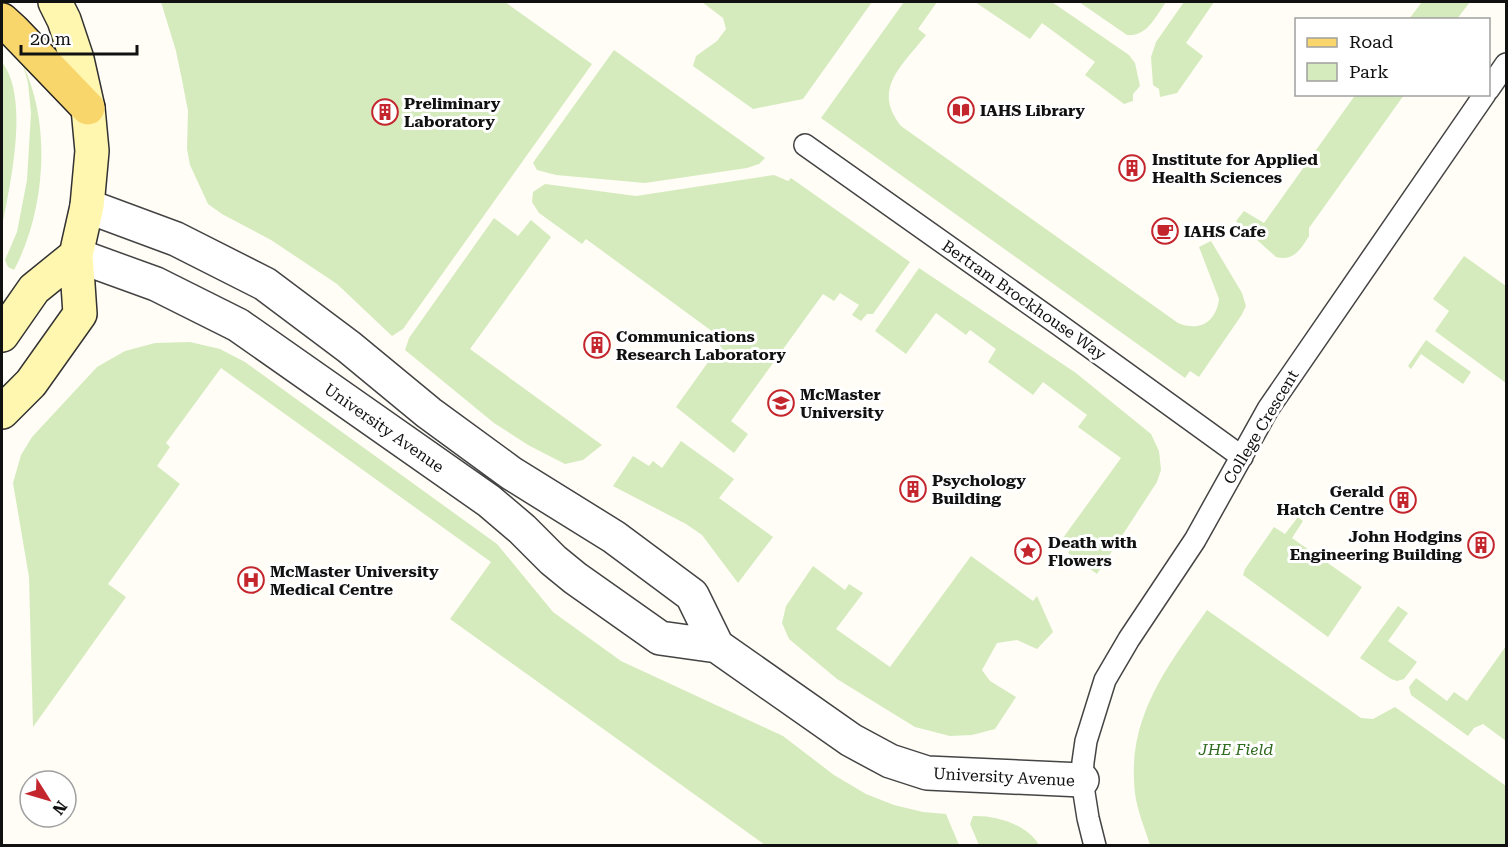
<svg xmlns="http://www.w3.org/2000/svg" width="1508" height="847" font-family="'Roboto Serif',serif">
<rect width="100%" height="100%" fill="#fffdf5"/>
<path fill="#d5ebbd" d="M161 2H505L592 64 403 329 392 336 337 284 271 240 222 214 208 204 190 165 187 149 188 111 182 80 176 51Z
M702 2H872L803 99 753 109 693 66 696 56 717 41 726 29 723 18Z
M904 2H937L918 29 926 35C903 65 871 89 901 126L1178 323C1200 332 1216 322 1219 299L1199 247 1211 241 1242 293 1246 306 1241 316 1199 377 1190 371 1185 378 821 118Z
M975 2H1052L1129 55 1135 63 1140 86 1133 94V101L1124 104 1085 75 1095 62 1042 23 1030 39Z
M1079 2H1166C1156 16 1147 37 1127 35Z
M1184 2H1214L1186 43 1203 56 1177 93 1160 97 1159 89 1153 85 1151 57 1156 42Z
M1422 2H1470L1457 19H1409Z
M614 50 765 158 759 164 747 168 645 183 556 175 537 170 533 163 537 157Z
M2 62C30 98 10 184 2 227Z
M23 65C52 125 45 212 14 270L8 267 5 260 17 232 27 180 31 113 28 83Z
M1356 94 1404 95 1309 228V236C1301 249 1293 262 1276 257L1236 221 1244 211 1264 223Z
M774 175 788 181 791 178 910 262 873 314H867L861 321 852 315 859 305 840 293 834 301 823 294 731 421 748 434 734 453 676 407 724 340 586 239 582 244 539 213 532 202 533 192 545 184 636 196Z
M494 218 518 236 531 220 551 237 470 349 602 445 583 460 565 464 528 445 494 423 405 350 409 338Z
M1464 256 1506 286V383L1435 331 1449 311 1433 299Z
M919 268 1076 373 1151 434 1159 451 1161 470 1157 482 1097 574 1068 553 1070 550 1060 542 1121 458 1078 427 1087 415 1043 382 1033 395 988 362 996 349 970 330 966 335 936 313 906 354 875 331Z
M1426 340 1471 372 1463 384 1421 354 1411 369 1408 366Z
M190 342 220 349 245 362 497 544 553 612 621 661 783 736 834 775 866 794 894 805 923 812 946 814 959 845H765L450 619 491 562 221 368 166 443 170 447 157 466 180 484 108 584 126 597 33 727 29 577 13 483 21 455 32 437 97 367 125 351 155 343Z
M681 441 734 479 719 498 773 537 738 583 702 535 686 524 613 486 633 456 649 466 653 461 662 468Z
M1298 517 1303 521 1292 538 1362 587 1328 637 1243 575 1245 569 1274 527 1285 534Z
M971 556 1033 601 1037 596 1053 632 1037 649 1017 640 997 643 982 670 990 681 1016 697 995 729 972 735 950 736 915 727 837 679 789 639 782 623 786 606 813 566 845 590 849 584 863 593 836 629 890 667Z
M1398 606 1408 613 1388 641 1417 662 1404 679 1397 681 1391 679 1360 658Z
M1207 610 1361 718 1373 719 1395 707 1506 786V845H1150C1145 829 1137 810 1135 793 1126 718 1167 667 1207 610Z
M1506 646V741L1483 724 1474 728 1468 736 1411 695 1409 687 1416 678 1447 701 1454 692 1467 701Z
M973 816C995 815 1027 824 1039 845H979L970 824Z"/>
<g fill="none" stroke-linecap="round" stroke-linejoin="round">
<g stroke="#444" stroke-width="24">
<path id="lane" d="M1488 90 1506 64
M805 145 1058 324 1242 457
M1095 846 1088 818 1082 780 1083 762 1086 741 1105 680 1129 639 1195 540 1268 409 1485 94"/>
</g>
<g stroke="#444" stroke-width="36">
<path id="street" d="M87 206 176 239 265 284 349 347 429 413 511 473 614 537 692 595 717 646
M76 255 156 284 238 325 489 501 522 529 553 560 575 578 660 638 717 646 851 740 890 761 927 773 1082 780"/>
</g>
<g stroke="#333" stroke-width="36">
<path id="secondary" d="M2 335 34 289 76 255
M2 412 31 383 80 314 76 255 87 206 92 151 88 108 77 59 64 20 55 2"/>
</g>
<g stroke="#222" stroke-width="36">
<path id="primary" d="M2 20 13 30 88 108"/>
</g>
<use href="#lane" stroke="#fff" stroke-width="21"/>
<use href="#street" stroke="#fff" stroke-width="33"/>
<use href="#secondary" stroke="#fff6b0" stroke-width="33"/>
<use href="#primary" stroke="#f9d66b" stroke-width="33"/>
</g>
<defs>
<g id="library-ring" transform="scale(1.35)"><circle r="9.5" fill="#fff" stroke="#c4262e" stroke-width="1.5"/><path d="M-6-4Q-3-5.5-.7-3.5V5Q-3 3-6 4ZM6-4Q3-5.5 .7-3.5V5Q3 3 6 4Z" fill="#c4262e"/></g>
<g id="building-ring" transform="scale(1.35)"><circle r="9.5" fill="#fff" stroke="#c4262e" stroke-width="1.5"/><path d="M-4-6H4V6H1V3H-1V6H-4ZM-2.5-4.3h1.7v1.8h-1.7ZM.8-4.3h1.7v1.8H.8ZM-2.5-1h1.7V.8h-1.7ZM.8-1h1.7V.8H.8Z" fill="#c4262e"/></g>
<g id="cafe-ring" transform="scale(1.35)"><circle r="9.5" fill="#fff" stroke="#c4262e" stroke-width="1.5"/><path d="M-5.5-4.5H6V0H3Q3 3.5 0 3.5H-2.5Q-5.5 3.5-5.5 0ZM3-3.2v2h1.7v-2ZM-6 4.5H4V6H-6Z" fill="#c4262e"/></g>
<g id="university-ring" transform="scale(1.35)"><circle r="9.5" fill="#fff" stroke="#c4262e" stroke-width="1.5"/><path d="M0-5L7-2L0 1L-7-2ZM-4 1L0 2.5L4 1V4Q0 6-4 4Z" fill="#c4262e"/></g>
<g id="sight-ring" transform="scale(1.35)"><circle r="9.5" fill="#fff" stroke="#c4262e" stroke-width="1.5"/><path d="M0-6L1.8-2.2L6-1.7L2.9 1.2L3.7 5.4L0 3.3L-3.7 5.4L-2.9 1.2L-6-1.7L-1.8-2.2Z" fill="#c4262e"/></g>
<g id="hospital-ring" transform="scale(1.35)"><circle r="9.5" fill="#fff" stroke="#c4262e" stroke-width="1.5"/><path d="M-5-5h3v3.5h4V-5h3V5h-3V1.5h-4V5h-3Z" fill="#c4262e"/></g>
</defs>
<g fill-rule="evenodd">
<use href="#library-ring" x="961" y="110"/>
<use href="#building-ring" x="385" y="112"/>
<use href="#building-ring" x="1132" y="168"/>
<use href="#cafe-ring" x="1165" y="231"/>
<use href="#building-ring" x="597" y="345"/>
<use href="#university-ring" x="781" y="403"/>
<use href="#building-ring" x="913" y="489"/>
<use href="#building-ring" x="1403" y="500"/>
<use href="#building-ring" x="1481" y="545"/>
<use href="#sight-ring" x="1028" y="551"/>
<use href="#hospital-ring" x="251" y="580"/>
</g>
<g text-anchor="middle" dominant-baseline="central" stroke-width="6" stroke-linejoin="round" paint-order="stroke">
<g font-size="16" font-weight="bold" fill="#111" stroke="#fff" text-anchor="start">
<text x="404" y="103">Preliminary<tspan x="404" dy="18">Laboratory</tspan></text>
<text x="980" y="110">IAHS Library</text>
<text x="1152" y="159">Institute for Applied<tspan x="1152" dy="18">Health Sciences</tspan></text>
<text x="1184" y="231">IAHS Cafe</text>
<text x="616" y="336">Communications<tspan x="616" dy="18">Research Laboratory</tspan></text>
<text x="800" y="394">McMaster<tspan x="800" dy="18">University</tspan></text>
<text x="932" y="480">Psychology<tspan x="932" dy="18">Building</tspan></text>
<text x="1384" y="491" text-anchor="end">Gerald<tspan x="1384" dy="18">Hatch Centre</tspan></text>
<text x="1462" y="536" text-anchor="end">John Hodgins<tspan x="1462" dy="18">Engineering Building</tspan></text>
<text x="1048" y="542">Death with<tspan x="1048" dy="18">Flowers</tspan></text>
<text x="270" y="571">McMaster University<tspan x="270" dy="18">Medical Centre</tspan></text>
</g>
<g font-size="16" fill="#111" stroke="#fff">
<text transform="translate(1024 300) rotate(35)">Bertram Brockhouse Way</text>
<text transform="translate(1261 427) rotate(-59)">College Crescent</text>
<text transform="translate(384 428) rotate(35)">University Avenue</text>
<text transform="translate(1004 777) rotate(3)">University Avenue</text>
</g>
<g font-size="16" font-style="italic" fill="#2f6b1f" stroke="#fff">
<text x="1236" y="749">JHE Field</text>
</g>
</g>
<rect width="1508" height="847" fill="none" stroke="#111111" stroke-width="6"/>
<rect x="1295" y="18" width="195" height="78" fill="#ffffff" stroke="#a0a0a0" stroke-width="1.5"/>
<rect x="1307" y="38" width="30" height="9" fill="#f9d66b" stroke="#a0a0a0" stroke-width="1.5"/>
<text x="1349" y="48" font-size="18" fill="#111111">Road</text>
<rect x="1307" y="63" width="30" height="18" fill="#d5ebbd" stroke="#a0a0a0" stroke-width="1.5"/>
<text x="1349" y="78" font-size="18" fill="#111111">Park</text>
<g transform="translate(48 799) rotate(127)"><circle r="28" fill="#ffffff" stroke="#a0a0a0" stroke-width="1.5"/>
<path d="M0-4.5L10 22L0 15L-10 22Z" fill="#c4262e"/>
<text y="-9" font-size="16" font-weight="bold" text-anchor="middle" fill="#111111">N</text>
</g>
<path d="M21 45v9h116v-9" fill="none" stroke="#111111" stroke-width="3"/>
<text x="30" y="45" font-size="18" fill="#111111" stroke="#ffffff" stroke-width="4.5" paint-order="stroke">20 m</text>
</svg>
